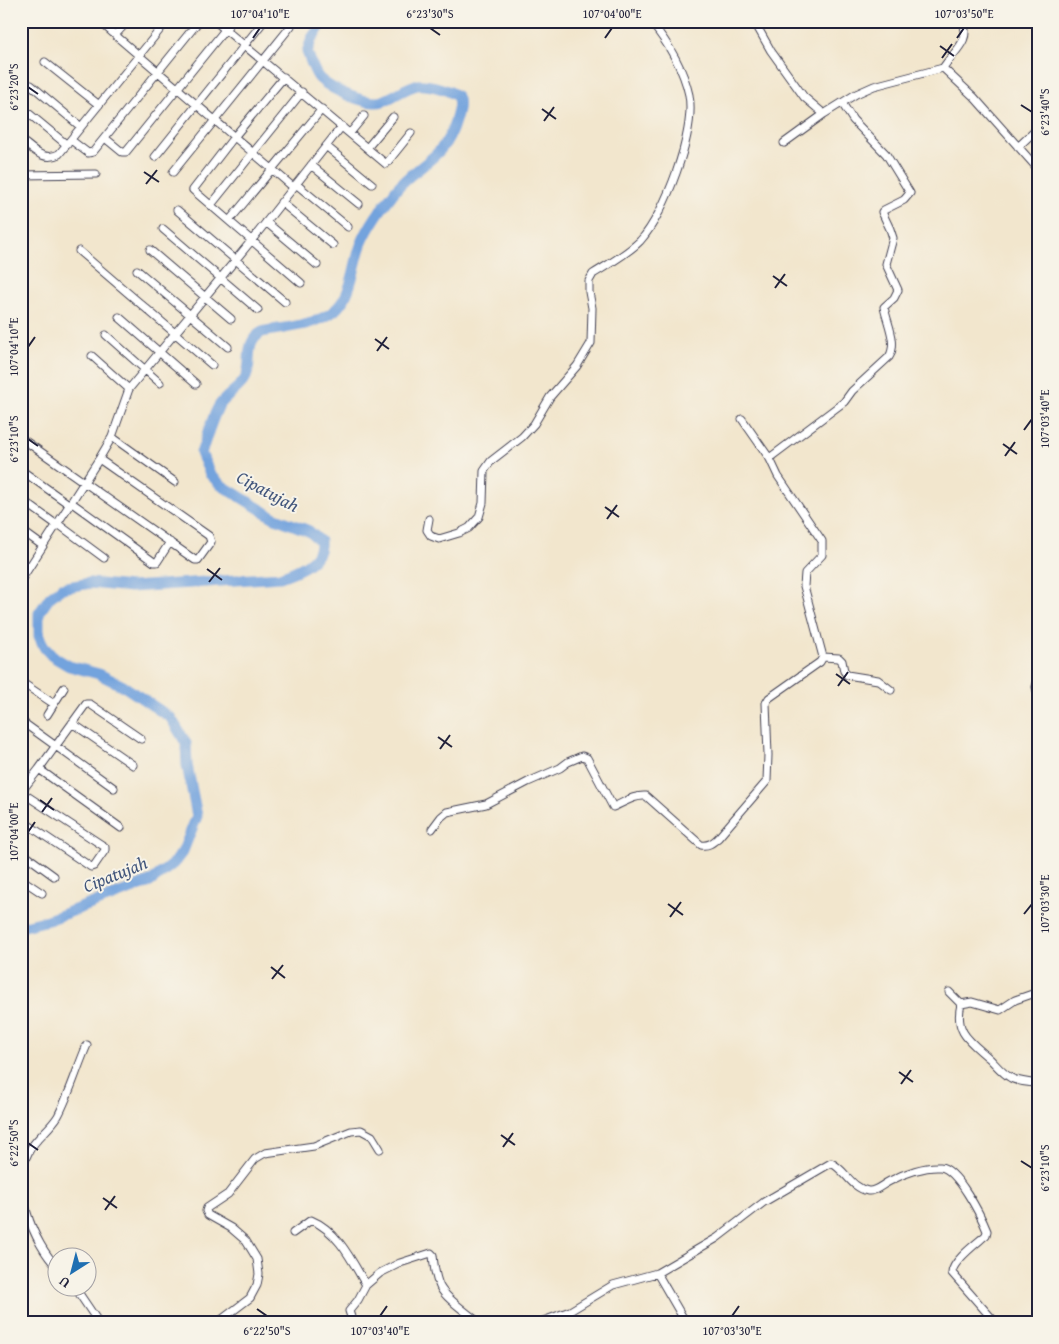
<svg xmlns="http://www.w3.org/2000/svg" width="1059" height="1344" font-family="'Gentium Book Plus',serif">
<rect width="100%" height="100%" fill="#f7f3e8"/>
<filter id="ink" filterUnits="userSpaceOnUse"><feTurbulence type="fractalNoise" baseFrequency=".02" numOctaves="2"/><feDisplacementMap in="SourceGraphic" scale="10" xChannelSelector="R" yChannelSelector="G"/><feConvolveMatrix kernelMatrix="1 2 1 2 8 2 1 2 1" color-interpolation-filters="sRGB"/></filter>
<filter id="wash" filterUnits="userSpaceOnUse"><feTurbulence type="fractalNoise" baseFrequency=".0096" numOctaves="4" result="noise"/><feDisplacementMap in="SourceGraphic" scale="20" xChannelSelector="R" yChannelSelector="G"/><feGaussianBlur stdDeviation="1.12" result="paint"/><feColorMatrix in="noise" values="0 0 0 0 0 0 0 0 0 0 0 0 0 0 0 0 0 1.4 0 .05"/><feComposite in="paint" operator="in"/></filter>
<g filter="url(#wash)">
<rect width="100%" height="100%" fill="#f2e6cd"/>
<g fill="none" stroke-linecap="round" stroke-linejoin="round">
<path stroke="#73a3dd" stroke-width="11" d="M21 927 48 920 150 882 174 863 183 851 197 816 187 765 186 743 171 718 125 687 99 674 69 666 52 656 44 647 39 636V613L50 597 62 588 90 583 131 587 280 577C297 571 322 562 320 541L309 531 273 517 221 485 210 474 201 453C206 440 212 417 219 406 226 395 241 388 246 377 253 361 243 343 262 332 285 327 315 326 334 311 353 295 353 267 361 245 369 225 382 208 395 191 399 185 405 180 411 175 432 158 447 150 455 121 457 115 460 106 458 99 456 90 426 84 417 85 406 87 394 97 383 101 367 106 332 90 320 79 314 74 311 60 307 52L312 38 324 21"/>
</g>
</g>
<g filter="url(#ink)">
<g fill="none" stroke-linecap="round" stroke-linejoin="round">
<g stroke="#413f51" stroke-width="9">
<path id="minor" d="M106 21V27L115 35
M128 21 115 35 293 187
M215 21 386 164 411 133
M754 21 771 51 804 97 824 114
M962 21C973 40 952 53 943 68L974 97 1038 169
M45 62 99 105
M284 77 234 137 193 190 301 283
M31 85 81 127
M21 107 67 145
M350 133 364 116
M105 138 122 152H126L232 21
M21 140C33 149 43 162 59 154L167 21
M71 140 88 153 93 152 199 21
M784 143 824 114 856 94 874 86 943 68
M326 146 372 184
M1018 147 1038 128
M367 148 393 117
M155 157 264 21
M311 165 359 204
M173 172 291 26
M21 175 96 174
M296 184 348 227
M281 202 333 245
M211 205 302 92
M177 210 285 302
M229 221 322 109
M266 222 317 265
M163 229 258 310
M150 250 231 319
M79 251 212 365
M137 270 228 347
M119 317 196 384
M106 335 160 383
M92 356 129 389
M742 419 770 459
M112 437 175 482
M21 438 195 560H198L211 542 209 536 99 459
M21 470 70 505
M21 499 57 525
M72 503 154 562H157L170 542
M429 519 427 530 431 536 439 539 459 533 469 528 479 517 483 503 484 471 491 461 522 437 534 424 550 397 577 366 591 343 592 308 589 292V281L593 274C609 264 627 254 640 241 665 214 696 132 689 95 683 67 668 43 650 21
M58 524 104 558
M21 530 43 546
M21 561 29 567
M21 580 99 459 112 437 129 389 252 240 342 126
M823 657 839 658 842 661 844 671 847 675 878 680 891 690
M1038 680 1036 687 1038 696
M21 682 54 704
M47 715 64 688
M21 721 114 788
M72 723 133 765
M21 820 91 867 94 866 105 850V847L21 792 39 769
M121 828 39 769 86 704H90L141 739
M432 829 441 817 447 812 486 804 528 782 560 768 568 762 582 756 587 758 613 807C624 803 633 795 646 796L701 845C709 846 712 843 718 838L767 781 768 755 766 703 769 698 820 662 823 657 804 586 805 573 822 555V541L778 476 770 459 772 456 844 402 852 391 889 357C898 343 887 323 884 307L894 298 898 290 886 264 893 238 890 229 882 212 884 210 904 200 910 193 886 154 853 120 842 103
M21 852 54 876
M21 879 42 893
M949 992 961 1004
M961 1004C954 1033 970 1041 990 1059 996 1065 1003 1074 1011 1078 1018 1082 1030 1082 1038 1084
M961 1004 972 1002 1000 1010 1015 1000 1038 992
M293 1233 311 1220C338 1231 352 1261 366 1285
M58 1268C33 1243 10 1185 29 1151 36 1138 50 1129 58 1116 70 1093 77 1068 87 1045
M74 1286 99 1323
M217 1323 250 1298 257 1285 259 1274 257 1259 246 1241 231 1228 208 1215 206 1211 207 1208 228 1194 255 1159 265 1153 314 1146 351 1131 361 1130 372 1136 380 1149
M349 1323 351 1317 349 1311 358 1300 366 1285 380 1273 400 1263 431 1253 433 1255C434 1266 435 1277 440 1287 447 1300 468 1313 479 1323
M538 1323 570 1311 613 1285 657 1273
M686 1323 657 1273 717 1238 764 1202 831 1163C845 1169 851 1188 868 1191 876 1192 884 1183 892 1180 905 1173 925 1166 940 1167 957 1168 981 1216 987 1231L986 1235C977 1243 952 1261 952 1273L996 1323"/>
</g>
<use href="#minor" stroke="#fff" stroke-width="7"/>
</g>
</g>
<path fill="none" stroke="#22223b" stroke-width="2" d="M430 28 440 35M253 38 260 28M605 38 612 28M957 38 964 28M940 46 954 56M942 58 952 44M28 87 38 94M1021 105 1032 112M542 109 556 119M544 121 554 107M144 172 159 182M146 184 157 170M773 276 787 286M775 288 785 274M375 339 389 349M28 347 35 337M377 351 387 337M1024 430 1032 419M28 439 38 446M1003 444 1017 454M1005 456 1015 442M605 507 619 517M607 519 617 505M207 569 222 580M209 582 220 568M836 674 850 684M838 686 848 672M438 737 452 747M440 749 450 735M40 800 54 810M42 812 52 798M28 832 35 822M668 904 683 915M1024 914 1032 904M670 917 681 902M271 967 285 978M272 979 283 965M899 1072 913 1082M901 1084 911 1070M501 1135 515 1145M28 1143 38 1150M503 1147 513 1133M1021 1161 1032 1168M103 1198 117 1208M105 1210 115 1196M257 1309 267 1316M380 1316 387 1306M732 1316 739 1306"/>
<g text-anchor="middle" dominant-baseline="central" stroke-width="4" stroke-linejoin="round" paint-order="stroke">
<g font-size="18" font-style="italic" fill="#42567c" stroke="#f7f3e8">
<text transform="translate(268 491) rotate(28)">Cipatujah</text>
<text transform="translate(115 874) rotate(-22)">Cipatujah</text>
</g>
</g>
<rect width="1059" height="1344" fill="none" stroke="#f7f3e8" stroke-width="55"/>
<g transform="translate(72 1272) rotate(216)"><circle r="24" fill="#f7f3e8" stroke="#a29fa3"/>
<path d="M0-4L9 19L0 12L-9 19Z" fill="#1f6fb2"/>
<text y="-8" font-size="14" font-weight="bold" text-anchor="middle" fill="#22223b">U</text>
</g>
<rect x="28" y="28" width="1004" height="1288" fill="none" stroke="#22223b" stroke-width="2"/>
<g font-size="12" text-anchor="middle" fill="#22223b">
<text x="260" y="18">107°04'10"E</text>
<text x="430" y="18">6°23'30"S</text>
<text x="612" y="18">107°04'00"E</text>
<text x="964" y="18">107°03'50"E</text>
<text transform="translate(14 87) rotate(-90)" y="4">6°23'20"S</text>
<text transform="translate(1045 112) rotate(-90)" y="4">6°23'40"S</text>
<text transform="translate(14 347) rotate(-90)" y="4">107°04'10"E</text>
<text transform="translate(1045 419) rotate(-90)" y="4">107°03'40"E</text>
<text transform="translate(14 439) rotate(-90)" y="4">6°23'10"S</text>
<text transform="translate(14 832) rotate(-90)" y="4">107°04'00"E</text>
<text transform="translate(1045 904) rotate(-90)" y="4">107°03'30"E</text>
<text transform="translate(14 1143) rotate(-90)" y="4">6°22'50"S</text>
<text transform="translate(1045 1168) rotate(-90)" y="4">6°23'10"S</text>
<text x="267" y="1335">6°22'50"S</text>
<text x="380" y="1335">107°03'40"E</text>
<text x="732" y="1335">107°03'30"E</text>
</g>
</svg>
